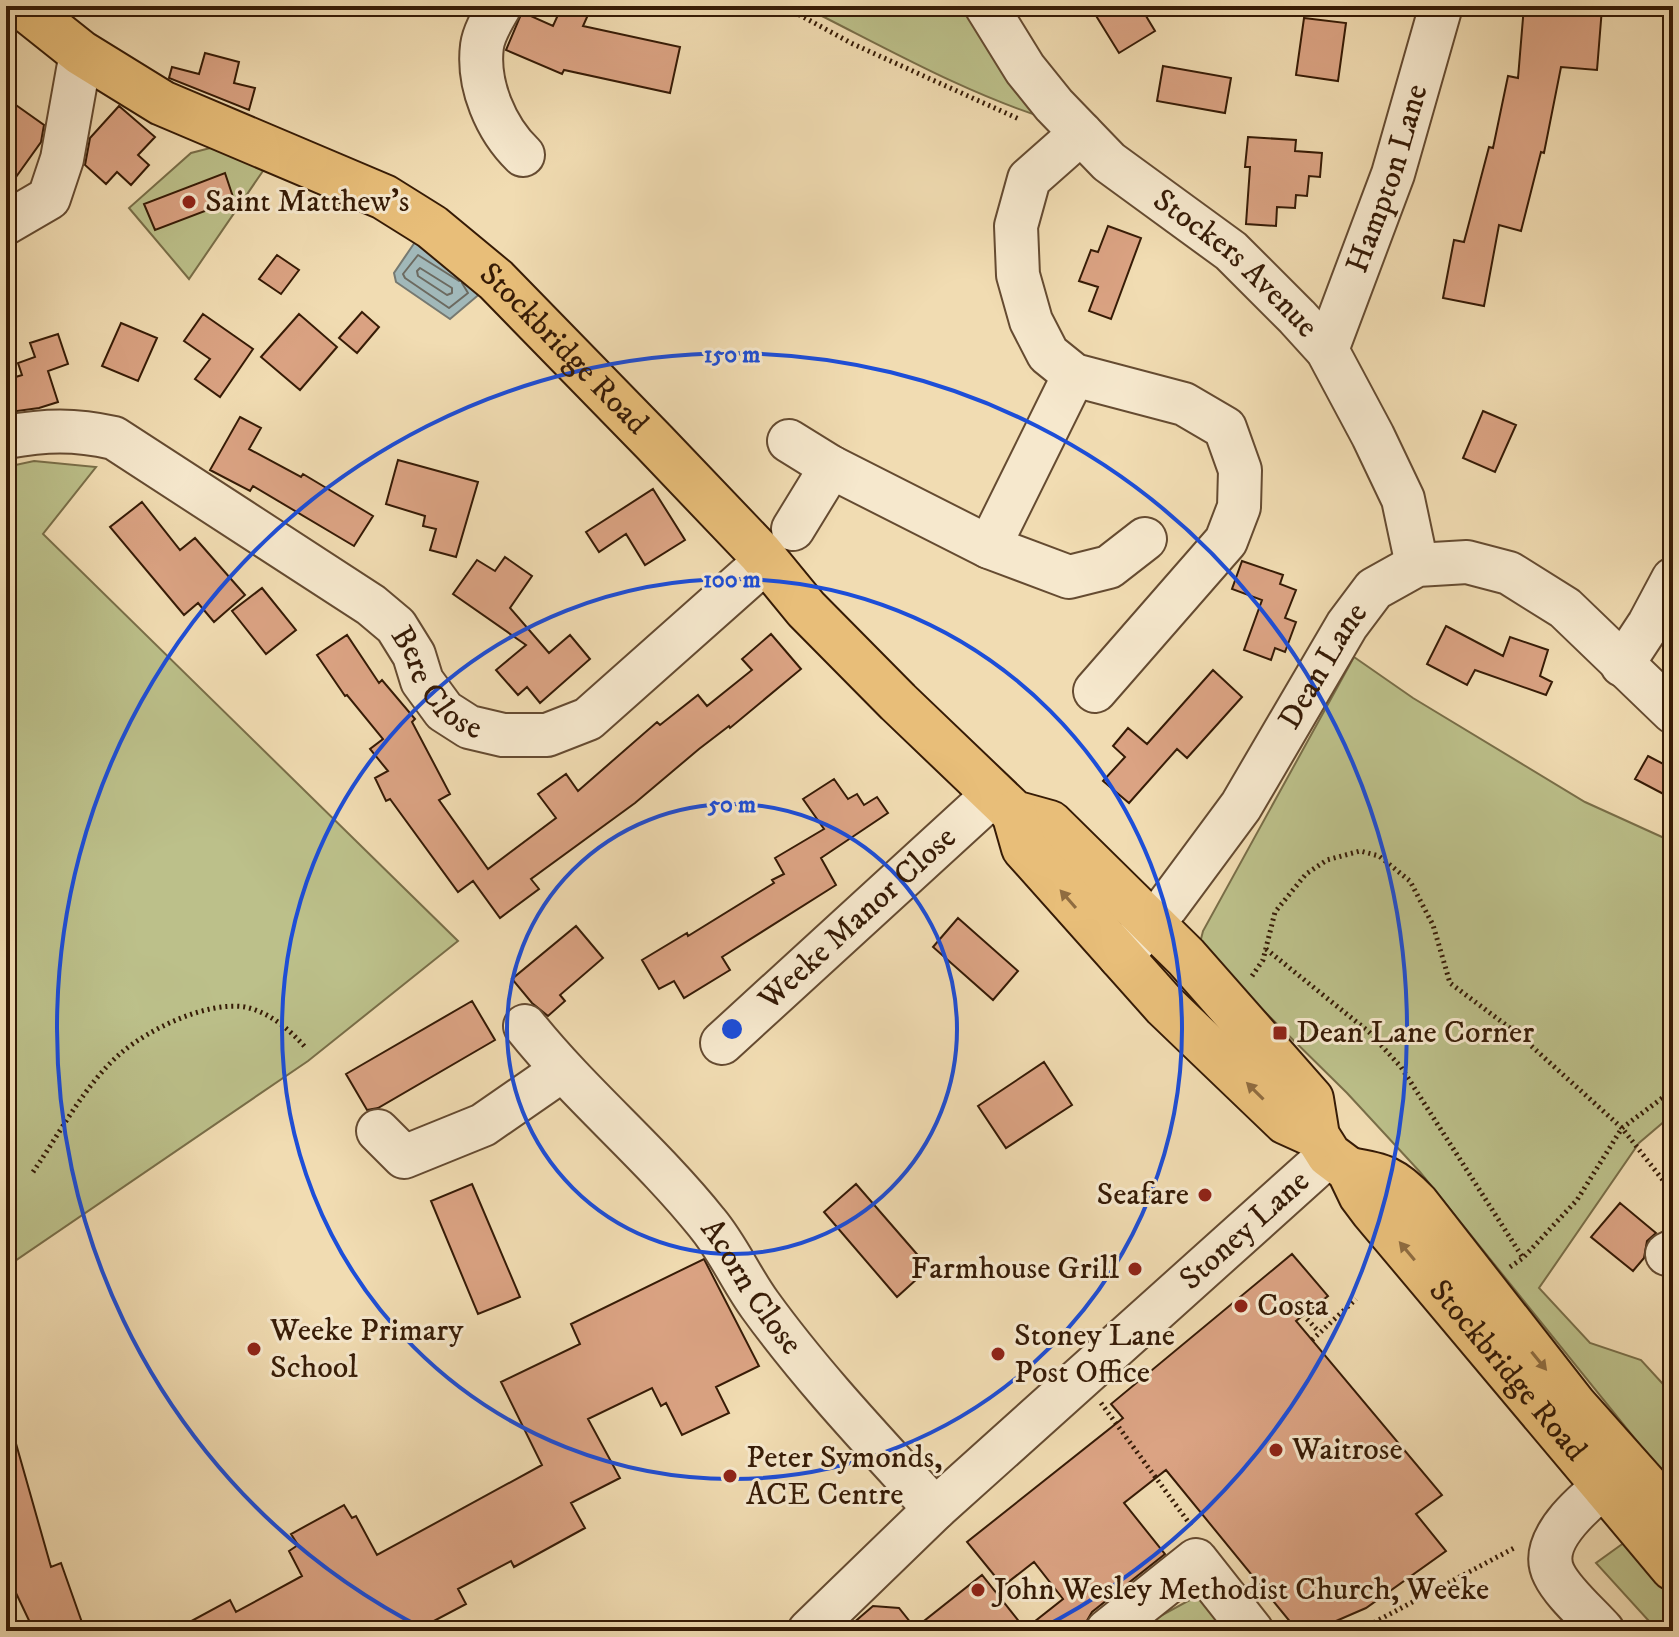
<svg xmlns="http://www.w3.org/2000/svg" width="1679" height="1637" font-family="'IM FELL DW Pica',serif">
<rect width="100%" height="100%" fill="#f1dcb2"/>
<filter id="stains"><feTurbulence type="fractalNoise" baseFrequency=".0025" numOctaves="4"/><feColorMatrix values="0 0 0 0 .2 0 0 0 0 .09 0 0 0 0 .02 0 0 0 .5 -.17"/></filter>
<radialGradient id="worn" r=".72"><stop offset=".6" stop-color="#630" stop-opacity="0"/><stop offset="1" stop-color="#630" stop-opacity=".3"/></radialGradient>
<path fill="#bcc08a" stroke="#796e48" stroke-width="2" d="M853 6H976L1051 120C970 95 893 52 818 14Z
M214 147 265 168 189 279 129 208 191 153Z
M34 461 96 467 43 534 458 941 308 1061 6 1267V467Z
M1354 657 1413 698 1585 802 1673 842V1114L1639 1143 1539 1288 1590 1343 1641 1360 1673 1395V1486L1420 1172 1347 1093 1199 947 1203 931Z
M1625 1542 1673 1598V1631H1658L1596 1563Z
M1205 1595 1238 1631H1163L1153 1620 1197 1596Z"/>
<path fill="#a1b8b9" stroke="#767971" stroke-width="2" d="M415 242 466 275 482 292 450 319 396 282 394 273Z"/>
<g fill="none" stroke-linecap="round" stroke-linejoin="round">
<path stroke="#6c6a60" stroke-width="2" d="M420 268 452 288V293L447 295 418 276 417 271Z
M459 281 418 255 403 274 405 278 449 308 468 293 462 283"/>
</g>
<path fill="#dba383" stroke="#361b06" stroke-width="2" d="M562 6H592L583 26 680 47 670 93 564 70 562 74 506 50 522 12 553 26Z
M1090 6H1140L1155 31 1119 53Z
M1524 6 1602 8 1597 70 1561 67 1544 153 1541 152 1521 231 1499 225 1484 306 1443 298 1454 240 1464 242 1489 147 1493 148 1508 76 1518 78Z
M1304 18 1346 23 1338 81 1296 75Z
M205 53 239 62 234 83 255 88 249 110 169 78 172 67 199 74Z
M1163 66 1231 78 1225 113 1157 101Z
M6 98 44 125 41 142 6 191Z
M119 106 155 137 138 155 149 165 131 185 117 172 106 184 85 165 90 138Z
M1248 137 1296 140 1295 151 1322 153 1320 177 1309 176 1307 196 1296 195 1295 208 1277 207 1276 226 1246 224 1250 167H1245Z
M225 173 234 200 155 230 144 204Z
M1108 226 1141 238 1111 319 1089 311 1098 287 1079 281 1091 250 1098 252Z
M277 255 299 270 281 294 259 279Z
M362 312 379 327 357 353 339 338Z
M203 314 253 349 220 397 195 379 210 359 184 341Z
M299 314 337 347 300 390 261 357Z
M121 323 157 338 138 381 102 366Z
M58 334 68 364 48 371 58 402 39 408 10 412 6 398V380L22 375 18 363 35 357 30 343Z
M1483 411 1516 425 1495 472 1463 458Z
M240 417 261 428 249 449 301 477 303 474 373 516 354 546 253 486 250 491 210 470Z
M398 460 478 482 456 557 430 550 436 529 423 526 425 516 386 504Z
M653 489 685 540 645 565 626 534 599 552 586 532Z
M142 502 180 550 195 538 245 595 214 622 198 603 184 615 110 527Z
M505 557 532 576 510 608 549 653 570 635 590 659 540 703 527 687 518 695 496 670 526 645 453 594 477 560 495 571Z
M1242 561 1283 575 1280 584 1296 590 1285 618 1296 622 1285 652 1275 648 1271 660 1244 650 1262 600 1232 589Z
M262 588 296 630 266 654 232 611Z
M1446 626 1503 656 1510 637 1548 650 1540 676 1552 682 1546 695 1475 670 1467 685 1427 664Z
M771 634 801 669 730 728 729 726 699 749 635 803 531 879 539 889 500 918 473 881 458 892 390 799 386 801 375 778 388 771 370 749 383 739 347 695 345 696 317 655 347 635 379 683 382 680 415 719 412 722 450 794 439 800 488 869 556 818 538 794 566 774 578 791 657 722 660 725 698 695 707 706 752 670 742 659Z
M1213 670 1242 697 1187 758 1177 749 1129 803 1103 781 1125 757 1113 746 1128 728 1147 744Z
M1648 756 1673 769V799L1635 779Z
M834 779 848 799 857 794 864 805 877 797 888 813 821 858 836 885 722 957 730 970 684 998 674 981 659 989 642 960 687 933 688 936 774 883 772 880 784 874 775 858 824 829 803 799Z
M958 918 1018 971 993 1000 933 947Z
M576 926 603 958 560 995 565 1001 548 1016 532 1003 512 979Z
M472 1001 495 1040 378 1108 367 1110 346 1074Z
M1044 1062 1072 1105 1006 1148 978 1106Z
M472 1184 520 1297 478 1314 431 1201Z
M856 1184 929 1268 897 1297 824 1212Z
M1620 1203 1656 1233 1647 1241 1644 1258 1633 1271 1591 1237Z
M1292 1254 1328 1296 1296 1321 1442 1495 1416 1514 1446 1551 1366 1608 1320 1628 1296 1629 1166 1470 1124 1503 1165 1554 1092 1612 1081 1631H844L873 1606 899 1608 915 1628 982 1575 1025 1629 1063 1599 1034 1562 1003 1586 967 1542 1123 1418 1111 1404Z
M704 1259 759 1366 716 1387 729 1413 682 1435 666 1403 661 1406 652 1388 588 1419 620 1478 571 1503 585 1528 514 1567 511 1561 458 1589 466 1604 415 1631H173L230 1600 236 1612 302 1576 289 1551 298 1545 291 1534 344 1505 352 1518 356 1516 377 1555 542 1465 501 1382 580 1344 571 1324Z
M13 1433 51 1567 61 1563 85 1631H34L6 1572V1434Z"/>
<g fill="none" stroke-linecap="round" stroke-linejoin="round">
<g stroke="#654b31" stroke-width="46">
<g id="minor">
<path d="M500 6C493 18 484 32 482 46 477 85 496 129 523 155"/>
<path id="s1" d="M986 6 1025 69 1054 105 1109 162 1231 251 1297 317 1327 350 1373 436 1403 499 1417 565"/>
<path d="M1081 133 1029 179 1016 226 1018 275 1031 321 1048 354 1074 375 1184 404 1225 428 1240 470 1239 507 1226 541 1095 691"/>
<path d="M6 223 49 198 62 159 81 53"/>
<path id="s2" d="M1327 350 1393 174 1441 6"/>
<path id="s3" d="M6 437C46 430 74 429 114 438L371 605 396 626 414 655 422 681 444 711 469 727 503 735H547L588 719 767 560"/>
<path d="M789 441 831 467 989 547 1069 577 1109 567 1145 539"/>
<path d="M793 529 831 467"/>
<path d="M989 547 1074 375"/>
<path d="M1622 665 1649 624 1673 579"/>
<path id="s4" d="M1120 957 1167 906 1241 806 1347 625 1374 589 1417 565 1467 562 1509 573 1565 608 1673 712"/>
<path id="s5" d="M525 1026C581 1096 651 1153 707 1223 728 1248 741 1279 760 1305 812 1377 875 1443 935 1509"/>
<path id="s6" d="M722 1043 994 794"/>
<path d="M378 1131 404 1157 483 1125 561 1071"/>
<path d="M1667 1254 1673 1251"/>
<path id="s7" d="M809 1631 935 1509 1329 1155"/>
<path d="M1107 1631 1196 1560 1252 1631"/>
<path d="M1603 1631C1589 1615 1563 1593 1554 1574 1534 1535 1603 1487 1628 1467"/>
</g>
</g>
<g stroke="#361b06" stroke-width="48">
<g id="major">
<path id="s8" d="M22 6 81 53 162 103 384 197 432 227 496 280 655 443 760 553 806 609 898 702 1014 813 1050 823 1186 957 1311 1099 1317 1136 1329 1155 1349 1170 1361 1195 1373 1211 1673 1568"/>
<path d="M1014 813 1024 848 1165 1006 1286 1122 1317 1136"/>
<path d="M1349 1170C1382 1175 1394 1179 1417 1204L1575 1406 1673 1516"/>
</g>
</g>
<path stroke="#361b06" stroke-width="5" stroke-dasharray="2 4" stroke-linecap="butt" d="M783 6 853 44 1019 119
M1266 949 1369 1032 1401 1067 1523 1258
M1252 976 1263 960 1275 912 1306 874 1327 860 1360 851 1379 856 1410 881 1433 925 1450 983 1518 1034 1622 1128 1673 1193
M33 1172C60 1133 85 1084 121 1053 149 1029 207 1001 245 1007 269 1012 289 1029 305 1047
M1510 1267 1523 1258 1577 1200 1622 1128 1673 1090
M1307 1319 1319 1332
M1312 1340 1356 1299
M1101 1403 1192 1527
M1358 1631 1516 1547"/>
<use href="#minor" stroke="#f6e8cd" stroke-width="42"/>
<use href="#major" stroke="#e8be79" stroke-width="44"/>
</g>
<defs><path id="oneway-solid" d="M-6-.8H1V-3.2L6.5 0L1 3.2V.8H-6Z" transform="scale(2)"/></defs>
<g fill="#8f6c40">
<use href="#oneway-solid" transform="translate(1068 899) rotate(-131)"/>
<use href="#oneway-solid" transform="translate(1255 1091) rotate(-135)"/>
<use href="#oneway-solid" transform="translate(1407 1251) rotate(-130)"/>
<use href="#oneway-solid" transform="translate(1539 1361) rotate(51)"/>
</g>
<g fill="none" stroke="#1d4ed8" stroke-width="4">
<circle cx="732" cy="1029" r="225"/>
<circle cx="732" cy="1029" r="450"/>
<path d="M426 1630A675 675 0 1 1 1038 1630"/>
</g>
<g fill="#8f2418" stroke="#f6e8cd" stroke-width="3">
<circle cx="189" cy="202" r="8"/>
<rect x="1272" y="1025" width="16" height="16" rx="4"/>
<circle cx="1205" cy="1195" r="8"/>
<circle cx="1135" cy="1269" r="8"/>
<circle cx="1241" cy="1306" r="8"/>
<circle cx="254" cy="1349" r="8"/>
<circle cx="998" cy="1354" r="8"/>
<circle cx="1276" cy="1450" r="8"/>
<circle cx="730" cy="1476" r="8"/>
<circle cx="978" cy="1590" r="8"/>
</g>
<g text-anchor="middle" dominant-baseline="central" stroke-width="6" stroke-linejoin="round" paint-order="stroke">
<g font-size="32" fill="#361b06" stroke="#f6e8cd">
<text stroke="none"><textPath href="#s2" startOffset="182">Hampton Lane</textPath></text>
<text stroke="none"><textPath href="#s1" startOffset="362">Stockers Avenue</textPath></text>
<text stroke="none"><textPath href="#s8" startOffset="648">Stockbridge Road</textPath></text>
<text stroke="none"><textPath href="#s4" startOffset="356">Dean Lane</textPath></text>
<text stroke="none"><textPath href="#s3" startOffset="520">Bere Close</textPath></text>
<text stroke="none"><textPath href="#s6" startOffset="184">Weeke Manor Close</textPath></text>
<text stroke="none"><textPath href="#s7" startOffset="592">Stoney Lane</textPath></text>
<text stroke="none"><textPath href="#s5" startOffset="346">Acorn Close</textPath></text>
<text stroke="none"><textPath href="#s8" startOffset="2054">Stockbridge Road</textPath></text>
</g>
<g font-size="32" fill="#361b06" stroke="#f6e8cd" text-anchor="start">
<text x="205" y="202">Saint Matthew's</text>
<text x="1296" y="1033">Dean Lane Corner</text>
<text x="1189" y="1195" text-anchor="end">Seafare</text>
<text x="1119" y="1269" text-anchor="end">Farmhouse Grill</text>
<text x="1257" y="1306">Costa</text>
<text x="270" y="1331">Weeke Primary<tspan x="270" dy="37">School</tspan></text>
<text x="1014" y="1336">Stoney Lane<tspan x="1014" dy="37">Post Office</tspan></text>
<text x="1292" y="1450">Waitrose</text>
<text x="746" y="1458">Peter Symonds,<tspan x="746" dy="37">ACE Centre</tspan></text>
<text x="994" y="1590">John Wesley Methodist Church, Weeke</text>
</g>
</g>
<circle cx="732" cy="1029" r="12" fill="#1d4ed8" stroke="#f6e8cd" stroke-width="4"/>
<g font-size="24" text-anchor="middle" font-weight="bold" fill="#1d4ed8" stroke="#f6e8cd" stroke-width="6" stroke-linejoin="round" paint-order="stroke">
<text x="732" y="362">150 m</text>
<text x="732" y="587">100 m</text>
<text x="732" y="812">50 m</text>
</g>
<rect width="1679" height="1637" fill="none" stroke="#f1dcb2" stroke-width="32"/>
<rect x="8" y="8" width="1663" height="1621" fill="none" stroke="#361b06" stroke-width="4"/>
<rect x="16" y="16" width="1647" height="1605" fill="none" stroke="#361b06" stroke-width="2"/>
<rect width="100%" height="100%" filter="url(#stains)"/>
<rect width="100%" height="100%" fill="url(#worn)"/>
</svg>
